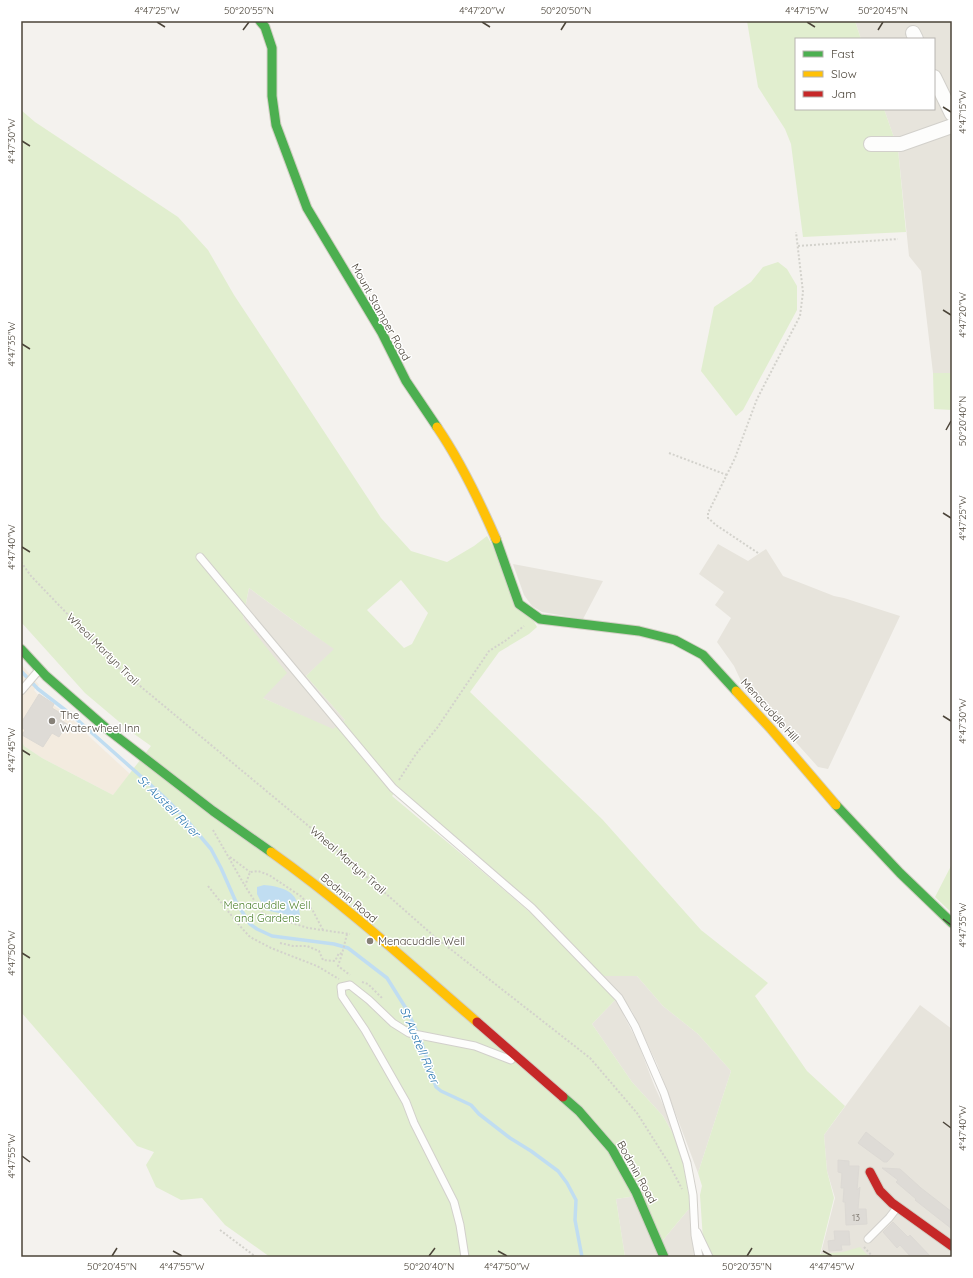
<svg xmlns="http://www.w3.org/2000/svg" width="973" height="1278" font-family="Quicksand,sans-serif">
<rect width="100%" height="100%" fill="#f4f2ee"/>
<path fill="#e7e4dc" d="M855 21H952V373H933L921 271 909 256 898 149 884 109H934V39H861Z
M718 544 748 561 766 549 783 576 834 596 844 598 900 616 828 769 818 767 741 681 734 666 717 642 731 618 715 605 724 592 699 574Z
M513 564 603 581 583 619 542 612 532 606 524 595Z
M249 588 297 623 335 649 306 676 345 720 333 730 263 698 243 618Z
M601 976H637L663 1006 698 1034 731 1071 698 1173 657 1064 632 1011 617 991Z
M619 996 624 1016 638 1043 654 1085 690 1164 663 1116 632 1082 592 1024Z
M920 1005 952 1029V1257H820L835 1198 827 1171 824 1135Z
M636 1196 658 1246 688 1210H696L695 1235 702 1257H625L616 1199Z"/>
<path fill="#f3ebdf" d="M21 664 39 685 34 690 39 696 68 715 93 740 130 774 113 795 42 758 24 746 21 739Z"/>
<path fill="#e1eecf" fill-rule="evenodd" d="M747 21H855L861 39H796V109H884L898 149 906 232 803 237 791 144 785 129 758 87Z
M21 110 35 122 178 217 208 250 234 295 381 518 411 551 447 562 474 546 487 536 537 627 529 634 499 652 470 692 602 819 701 930 768 983 755 996 807 1071 845 1106 824 1135 827 1171 834 1198 820 1254 843 1252 860 1247 869 1257H713L703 1240 700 1195 702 1186 698 1173 731 1071 698 1034 663 1006 637 976H601L398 788 392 796C469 861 549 924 619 996L592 1024 632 1082 663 1116 690 1164 696 1210H688L658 1246 636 1196 616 1199 625 1257H270L225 1225 202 1198 181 1200 156 1187 146 1165 154 1152 137 1146 21 1012V739L24 746 42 758 113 795 151 746 130 731 85 693 21 622ZM401 580 428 613 412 644 404 648 367 610ZM249 588 297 623 334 649 306 676 345 720 333 729 263 698 287 673 243 618Z
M778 262 787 269 797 286V310L743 410 736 416 701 371 714 307 751 282 763 267Z
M933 373H952V410L934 409Z
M952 864V913L935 897Z"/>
<path fill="#c0ddf1" d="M264 885C276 886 293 889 297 902 299 906 299 911 300 915H288L265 910 257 894V887Z"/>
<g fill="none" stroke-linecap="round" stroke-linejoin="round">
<path stroke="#c0ddf1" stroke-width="3.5" d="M21 671 38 689 73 716 163 796 184 817 211 849 221 868 236 902 250 924 257 929 272 936 334 944 348 948 387 978 407 1010 421 1041 436 1087 441 1091 471 1105 479 1114 510 1138 531 1151 558 1171 567 1183 576 1200 575 1220 582 1257"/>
</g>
<path fill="#dedbd6" stroke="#dcd9d4" d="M39 694 54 704 52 708 62 714 59 719 67 724 59 737 52 733 43 747 22 735 25 730 21 727V723Z
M866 1132 894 1154 887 1162H884L858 1143Z
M838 1160 849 1161V1166H859L857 1190 860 1187 858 1209H866L867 1224 846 1225 845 1202H843L844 1188H841L842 1173 838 1172Z
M882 1168 900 1169 921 1188 952 1212V1229L915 1200 916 1199 896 1182 898 1180Z
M893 1222 908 1237 910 1235 931 1257H911L900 1245 897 1248 883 1232Z
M834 1231H849L850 1245H841L842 1250 829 1251 828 1241 835 1240Z"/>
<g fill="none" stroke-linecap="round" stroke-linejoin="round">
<g stroke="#d2d0cb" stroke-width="9">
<path id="lane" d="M200 557 393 788 532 908 619 998 635 1026 664 1093 687 1163 693 1195 695 1235 699 1257
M21 691 39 670
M697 1232 709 1257
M868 1239 889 1218 896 1209
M465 1257 460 1225 454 1202 414 1123 406 1102 365 1030 342 996 341 987 350 985 369 1000 393 1023 409 1033 475 1046 511 1060"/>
</g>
<g stroke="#d2d0cb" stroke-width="16">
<path id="street" d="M913 33 916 39
M934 77 952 114
M871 144H901L952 126"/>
</g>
<g stroke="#d3cfc5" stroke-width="11">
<path id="fast" d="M260 21 265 27 272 48V96L276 125 307 208 382 333 406 381 437 427
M496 539 519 604 540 619 639 631 675 640 703 655 736 691
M21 649 46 676 107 729 213 811 271 852
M836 805 900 873 952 923
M563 1097 579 1111 612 1149 636 1192 664 1257"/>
</g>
<g stroke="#d3cfc5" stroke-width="11">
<path id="slow" d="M437 427C461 462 479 500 496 539
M736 691 771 729 836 805
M271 852C343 903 410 964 477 1022"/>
</g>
<g stroke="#d3cfc5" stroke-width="11">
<path id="jam" d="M477 1022 563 1097
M870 1172 880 1191 892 1203 952 1246"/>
</g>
<path stroke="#d3d2cc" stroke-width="2" stroke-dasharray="2 2" stroke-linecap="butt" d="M798 246 898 239
M669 453 727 475
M758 553 716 525 708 518V513L735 458 757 399 800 316 803 292 796 232
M21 562 31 576 122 671 317 833 435 937 590 1058 637 1113 668 1162 682 1189
M399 780 416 754 437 728 489 651 505 641 524 626
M213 830 245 886
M230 857 250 872
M208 886 239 925 250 937 271 948 317 966 339 979
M323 930 313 911 302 897 269 875 258 871 250 872 245 886 263 914 308 928 350 934
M347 934 342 954 338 966 350 975
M280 943 293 946H307L319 951 323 960 335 961 339 953 342 954
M362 982 368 984 383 999
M220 1230 256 1257
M864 1247 873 1257"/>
<use href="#lane" stroke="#fdfdfc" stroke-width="7"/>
<use href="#street" stroke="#fdfdfc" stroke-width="14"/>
<use href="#fast" stroke="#4caf50" stroke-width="9"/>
<use href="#slow" stroke="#ffc107" stroke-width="9"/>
<use href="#jam" stroke="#c62828" stroke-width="9"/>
</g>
<path fill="none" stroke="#4b4439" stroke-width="1.5" d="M157 22 165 27M482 22 490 27M807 22 815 27M243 30 249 22M561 30 566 22M878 30 883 22M943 107 951 112M22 141 30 146M943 310 951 315M22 344 30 349M946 430 951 421M943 513 951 518M22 547 30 552M943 716 951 721M22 750 30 755M943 919 951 925M22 953 30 958M943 1122 951 1128M22 1156 30 1162M173 1251 182 1256M498 1251 507 1256M823 1251 832 1256M112 1256 117 1248M429 1256 435 1248M747 1256 752 1248"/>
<g fill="#868178" stroke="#fff" stroke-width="1.5">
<circle cx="52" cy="721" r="4"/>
<circle cx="370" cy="941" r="4"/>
</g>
<g text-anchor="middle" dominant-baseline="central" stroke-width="3" stroke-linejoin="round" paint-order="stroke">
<g font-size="9" fill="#706a61">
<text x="856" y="1217">13</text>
</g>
<g font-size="11" fill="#4b4439" stroke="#fff">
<text transform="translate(381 312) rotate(61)">Mount Stamper Road</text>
<text transform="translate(103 649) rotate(45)">Wheal Martyn Trail</text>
<text transform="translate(770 710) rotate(48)">Menacuddle Hill</text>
<text transform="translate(348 860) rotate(41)">Wheal Martyn Trail</text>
<text transform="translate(349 898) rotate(40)">Bodmin Road</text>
<text transform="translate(637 1172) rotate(61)">Bodmin Road</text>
</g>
<g font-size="11" fill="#4b4439" stroke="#fff" text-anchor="start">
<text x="60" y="715">The<tspan x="60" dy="13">Waterwheel Inn</tspan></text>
<text x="378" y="941">Menacuddle Well</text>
</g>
<g font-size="11" fill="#4a7f2a" stroke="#fff">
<text x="267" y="905">Menacuddle Well<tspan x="267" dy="13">and Gardens</tspan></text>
</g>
<g font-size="12" font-style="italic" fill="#2e7ab2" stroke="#fff">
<text transform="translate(169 806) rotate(45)">St Austell River</text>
<text transform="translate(420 1045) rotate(67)">St Austell River</text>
</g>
</g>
<rect width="973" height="1278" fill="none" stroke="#ffffff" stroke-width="44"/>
<rect x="795" y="38" width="140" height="72" fill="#ffffff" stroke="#b7b4b0"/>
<rect x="803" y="51" width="20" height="6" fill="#4caf50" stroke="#b7b4b0"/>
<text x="831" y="58" font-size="12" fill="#4b4439">Fast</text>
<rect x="803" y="71" width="20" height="6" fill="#ffc107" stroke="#b7b4b0"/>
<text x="831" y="78" font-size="12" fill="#4b4439">Slow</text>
<rect x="803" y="91" width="20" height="6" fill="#c62828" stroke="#b7b4b0"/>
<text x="831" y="98" font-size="12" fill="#4b4439">Jam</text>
<rect x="22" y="22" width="929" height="1234" fill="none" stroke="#4b4439" stroke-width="1.5"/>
<g font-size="10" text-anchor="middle" fill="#4b4439">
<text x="157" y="14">4°47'25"W</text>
<text x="249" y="14">50°20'55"N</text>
<text x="482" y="14">4°47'20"W</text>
<text x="566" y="14">50°20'50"N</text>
<text x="807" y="14">4°47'15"W</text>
<text x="883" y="14">50°20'45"N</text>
<text transform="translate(962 112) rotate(-90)" y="4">4°47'15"W</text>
<text transform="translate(11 141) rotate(-90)" y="4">4°47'30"W</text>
<text transform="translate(962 315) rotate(-90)" y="4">4°47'20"W</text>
<text transform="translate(11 344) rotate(-90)" y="4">4°47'35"W</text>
<text transform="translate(962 421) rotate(-90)" y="4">50°20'40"N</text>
<text transform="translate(962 518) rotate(-90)" y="4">4°47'25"W</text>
<text transform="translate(11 547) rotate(-90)" y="4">4°47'40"W</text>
<text transform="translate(962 721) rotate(-90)" y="4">4°47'30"W</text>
<text transform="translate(11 750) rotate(-90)" y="4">4°47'45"W</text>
<text transform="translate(962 925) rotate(-90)" y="4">4°47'35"W</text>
<text transform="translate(11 953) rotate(-90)" y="4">4°47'50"W</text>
<text transform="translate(962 1128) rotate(-90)" y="4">4°47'40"W</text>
<text transform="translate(11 1156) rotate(-90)" y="4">4°47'55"W</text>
<text x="112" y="1270">50°20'45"N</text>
<text x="182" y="1270">4°47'55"W</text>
<text x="429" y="1270">50°20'40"N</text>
<text x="507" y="1270">4°47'50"W</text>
<text x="747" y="1270">50°20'35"N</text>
<text x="832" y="1270">4°47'45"W</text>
</g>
</svg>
